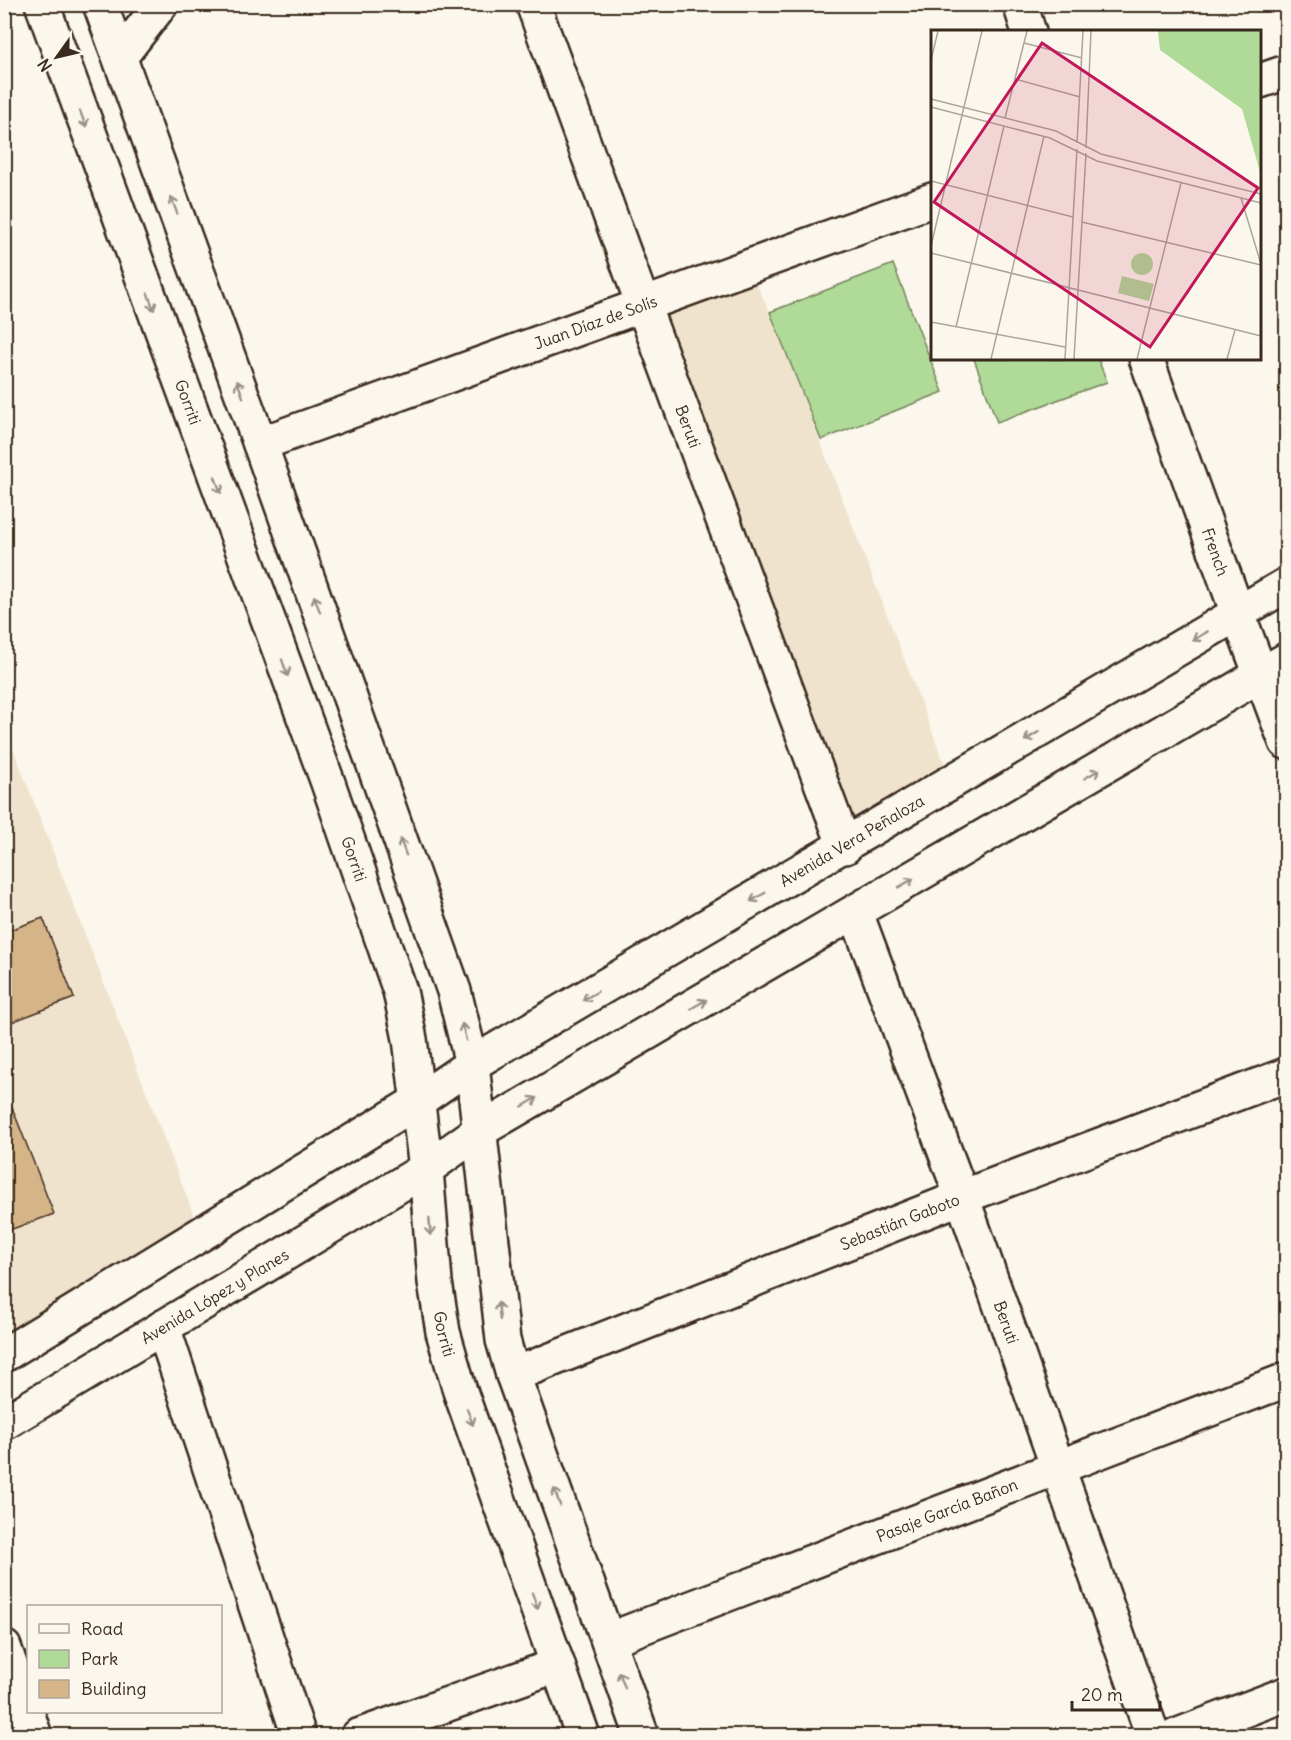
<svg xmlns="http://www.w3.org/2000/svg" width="1291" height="1740" font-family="Delius,sans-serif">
<rect width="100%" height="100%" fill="#fbf7ec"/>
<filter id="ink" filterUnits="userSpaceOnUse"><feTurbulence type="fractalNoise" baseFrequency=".0167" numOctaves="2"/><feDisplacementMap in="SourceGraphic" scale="12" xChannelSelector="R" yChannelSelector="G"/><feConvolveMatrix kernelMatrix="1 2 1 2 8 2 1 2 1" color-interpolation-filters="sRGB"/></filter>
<g filter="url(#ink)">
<path fill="#f0e3ce" d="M748 267 770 312 952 783 845 847 643 305Z
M4 725 195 1218 5 1347H4Z"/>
<path fill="#afda98" stroke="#75825b" stroke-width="1.5" d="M893 264 943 392 821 440 770 312Z
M974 359H1098L1107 382 997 422Z"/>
<path fill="#d5b488" stroke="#3b2a1e" stroke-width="1.5" d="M43 918 74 998 4 1025V932Z
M4 1087 54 1214 4 1232Z"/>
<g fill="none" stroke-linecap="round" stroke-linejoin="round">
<g stroke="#3b2a1e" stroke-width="38">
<g id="minor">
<path id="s1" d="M533 4 643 305 845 847"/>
<path d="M1020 4 1029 32"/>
<path d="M120 57 161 4"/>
<path d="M1260 81 1286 72"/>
<path id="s2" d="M1146 358 1238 614 1286 742"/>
<path id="s3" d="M260 444 932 200"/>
<path id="s4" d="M856 913 962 1197 1153 1736"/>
<path d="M163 1327 299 1736"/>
<path id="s5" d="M513 1375 962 1197 1286 1075"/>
<path id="s6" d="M608 1640 1286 1380"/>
<path d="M4 1647 35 1736"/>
<path d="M358 1736 558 1665"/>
<path d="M1176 1736 1286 1694"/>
</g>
</g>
<g stroke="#3b2a1e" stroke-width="38">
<g id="tertiary">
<path d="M4 1355 418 1101"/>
<path id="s7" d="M4 1423 426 1169"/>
</g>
</g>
<g stroke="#3b2a1e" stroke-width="38">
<g id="secondary">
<path id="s8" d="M42 4 327 780 400 991 410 1039 426 1169 435 1282 443 1332 460 1391 583 1736"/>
<path d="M100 4 260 444 454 991 472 1064 503 1340 513 1375 642 1736"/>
<path id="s9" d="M418 1101 472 1064 1286 585"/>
<path d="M426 1169 479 1131 1286 660"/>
</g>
</g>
<use href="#minor" stroke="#fbf7ec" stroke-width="33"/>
<use href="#tertiary" stroke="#fbf7ec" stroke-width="33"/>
<use href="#secondary" stroke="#fbf7ec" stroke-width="33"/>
</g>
<defs><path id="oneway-shaft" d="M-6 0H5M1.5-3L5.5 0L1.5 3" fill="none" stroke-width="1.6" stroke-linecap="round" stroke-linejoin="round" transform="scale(1.5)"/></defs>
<g stroke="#9b9085">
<use href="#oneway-shaft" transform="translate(83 119) rotate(70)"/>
<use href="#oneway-shaft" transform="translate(174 205) rotate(-110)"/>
<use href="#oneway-shaft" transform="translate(151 302) rotate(70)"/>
<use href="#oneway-shaft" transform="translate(240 389) rotate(-110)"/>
<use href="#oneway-shaft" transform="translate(218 485) rotate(70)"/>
<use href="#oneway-shaft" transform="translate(317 604) rotate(-110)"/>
<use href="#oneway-shaft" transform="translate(1200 636) rotate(149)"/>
<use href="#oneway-shaft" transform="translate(285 668) rotate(70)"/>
<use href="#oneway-shaft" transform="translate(1032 736) rotate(149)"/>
<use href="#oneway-shaft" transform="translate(1092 774) rotate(-30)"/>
<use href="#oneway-shaft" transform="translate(403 847) rotate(-110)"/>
<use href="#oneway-shaft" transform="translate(906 883) rotate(-30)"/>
<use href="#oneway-shaft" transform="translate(758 897) rotate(150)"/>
<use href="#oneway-shaft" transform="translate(590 996) rotate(150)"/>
<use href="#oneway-shaft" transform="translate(699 1004) rotate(-30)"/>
<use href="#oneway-shaft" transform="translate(464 1032) rotate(-104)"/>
<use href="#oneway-shaft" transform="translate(530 1102) rotate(-30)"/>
<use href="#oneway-shaft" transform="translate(430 1227) rotate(85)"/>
<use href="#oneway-shaft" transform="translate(499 1311) rotate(-96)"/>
<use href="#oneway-shaft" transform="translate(470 1417) rotate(70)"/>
<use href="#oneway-shaft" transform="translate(557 1497) rotate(-110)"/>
<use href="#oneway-shaft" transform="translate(535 1601) rotate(70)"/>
<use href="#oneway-shaft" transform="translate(622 1680) rotate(-110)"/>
</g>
</g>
<g text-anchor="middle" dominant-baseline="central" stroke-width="4.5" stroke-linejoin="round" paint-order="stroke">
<g font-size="16" fill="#3b2a1e" stroke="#fbf7ec">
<text stroke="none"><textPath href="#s3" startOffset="357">Juan Díaz de Solís</textPath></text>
<text stroke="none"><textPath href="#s8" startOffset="424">Gorriti</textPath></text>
<text stroke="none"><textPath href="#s1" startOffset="450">Beruti</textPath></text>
<text stroke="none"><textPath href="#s2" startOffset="206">French</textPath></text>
<text stroke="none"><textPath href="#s9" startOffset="506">Avenida Vera Peñaloza</textPath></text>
<text stroke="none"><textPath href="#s8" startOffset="910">Gorriti</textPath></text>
<text stroke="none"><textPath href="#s5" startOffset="416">Sebastián Gaboto</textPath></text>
<text stroke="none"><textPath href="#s7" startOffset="246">Avenida López y Planes</textPath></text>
<text stroke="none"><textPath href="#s4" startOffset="436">Beruti</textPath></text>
<text stroke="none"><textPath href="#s8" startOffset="1396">Gorriti</textPath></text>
<text stroke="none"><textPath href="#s6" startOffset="363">Pasaje García Bañon</textPath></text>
</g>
</g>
<g transform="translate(931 30)">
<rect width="330" height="330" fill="#fbf7ec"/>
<path d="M227 1H330V145L311 79 229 20ZM200 234a11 11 0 1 1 22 0a11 11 0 1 1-22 0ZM191 246 223 254 218 271 187 263Z" fill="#afda98"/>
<path fill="none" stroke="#aea59a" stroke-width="1.5" d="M93 13 151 28M0 30 7 1M84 49 149 67M0 69 125 101 170 124 330 164M0 77 119 108 166 131 330 173M74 88 96 1M146 113 152 1M155 118 160 1M0 151 142 187M310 168 330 234M151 192 330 235M0 216 51 1M0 223 330 306M0 292 134 317M25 297 73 96M60 329 113 106M134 329 146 119M143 329 155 123M206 329 250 153M296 329 304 300"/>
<path fill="#c2185b" fill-opacity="0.15" stroke="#c2185b" stroke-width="3" d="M111 13 327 158 219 317 3 172Z"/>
<rect width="330" height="330" fill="none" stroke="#3b2a1e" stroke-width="3"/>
</g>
<rect width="1291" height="1740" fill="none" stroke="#fbf7ec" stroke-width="24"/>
<rect x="12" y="12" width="1267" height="1716" fill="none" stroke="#3b2a1e" stroke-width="2" filter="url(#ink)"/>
<rect x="27" y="1605" width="195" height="108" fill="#fbf7ec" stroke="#aea59a" stroke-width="1.5"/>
<rect x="39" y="1624" width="30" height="9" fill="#fbf7ec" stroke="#aea59a" stroke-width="1.5"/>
<text x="81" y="1635" font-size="18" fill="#3b2a1e">Road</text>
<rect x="39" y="1650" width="30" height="18" fill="#afda98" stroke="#aea59a" stroke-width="1.5"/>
<text x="81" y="1665" font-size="18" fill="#3b2a1e">Park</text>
<rect x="39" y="1680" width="30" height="18" fill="#d5b488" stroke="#aea59a" stroke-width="1.5"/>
<text x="81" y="1695" font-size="18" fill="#3b2a1e">Building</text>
<g transform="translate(57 57) rotate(236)" stroke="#fbf7ec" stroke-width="4.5" paint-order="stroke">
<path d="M0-4.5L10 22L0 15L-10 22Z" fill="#3b2a1e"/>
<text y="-9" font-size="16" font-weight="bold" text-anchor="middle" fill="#3b2a1e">N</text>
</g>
<path d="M1072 1701v9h88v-9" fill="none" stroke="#3b2a1e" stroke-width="3"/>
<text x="1081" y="1701" font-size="18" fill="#3b2a1e" stroke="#fbf7ec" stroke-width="4.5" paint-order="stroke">20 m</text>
</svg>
